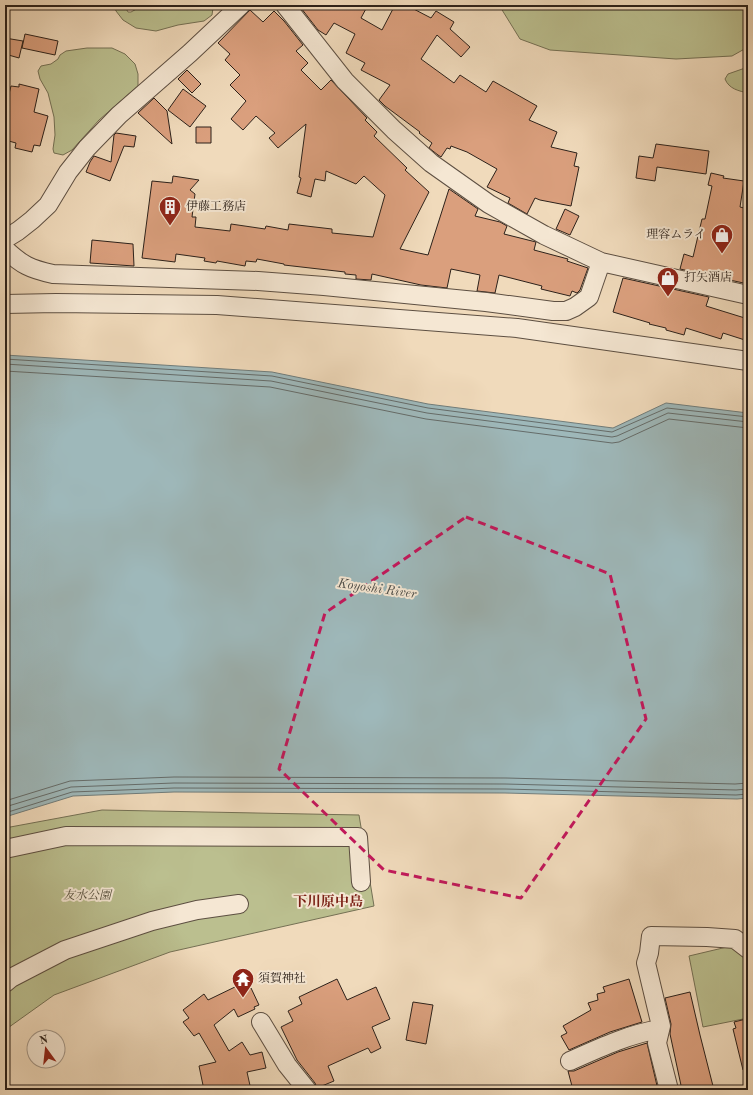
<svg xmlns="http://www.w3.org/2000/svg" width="753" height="1095" font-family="'Old Standard TT','Noto Serif JP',serif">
<rect width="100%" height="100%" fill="#f0dabb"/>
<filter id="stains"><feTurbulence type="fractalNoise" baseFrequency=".005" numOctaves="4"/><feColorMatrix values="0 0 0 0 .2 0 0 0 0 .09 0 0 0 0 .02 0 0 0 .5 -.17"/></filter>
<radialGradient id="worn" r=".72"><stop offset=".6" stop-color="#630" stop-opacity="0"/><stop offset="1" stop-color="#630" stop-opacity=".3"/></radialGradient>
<path fill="#bbbf8f" stroke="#747054" d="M114 5H124L128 12H131L144 5H211L213 8 212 15 204 21 178 25 156 31 136 28 123 20 116 11Z
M499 5H748V47L732 56 676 59 550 50 520 39Z
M87 48H112L125 54 135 64 138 74V86L99 120 72 150 63 155 54 153 53 149 55 135 54 117 48 93 40 79 38 71 41 66 51 64 58 59 60 55 66 51Z
M748 67V93C739 91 729 89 725 79L728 74Z
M102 810 359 815 374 906 170 952 54 995 5 1030V828Z
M748 942V1018L703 1027 689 956Z"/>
<path fill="#9eb8ba" stroke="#707c7a" d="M5 355 272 372 428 404 613 428 666 403 748 413V798L737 799 505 793 174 792 73 796 5 817Z"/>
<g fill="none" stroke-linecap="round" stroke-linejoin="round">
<path stroke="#656c6a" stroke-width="1" d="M5 359 272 376 428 408 612 432 667 408 748 417
M5 364 271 381 427 413 612 437 617 436 668 413 748 422
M5 371 270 387 426 419 612 443 619 442 669 419 748 428
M5 801 70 781 174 777 506 778 735 784 748 783
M5 807 71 787 174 783 505 784 736 790 748 789
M5 813 72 792 174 788 505 789 736 795 748 794"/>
</g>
<path fill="#da9f7d" stroke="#2c211a" d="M302 5H368L361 18 382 30 395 5H406L431 18 436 11 454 22 450 29 470 47 461 57 437 35 421 59 454 83 460 75 486 92 493 81 537 106 529 120 557 132 551 147 577 153 574 166 579 167 571 206 540 200 535 198 527 214 508 203 510 198 487 187 497 169 467 152 451 146 450 149 447 148 441 157 438 155 429 148 432 143 419 133 420 132 385 106 379 100 390 85 361 70 365 63 346 53 355 34 334 23 326 35 318 30 301 8Z
M250 10 263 22 274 11 284 21 303 45 296 51 308 63 301 70 321 90 331 80 367 118 365 120 377 132 374 136 407 168 405 170 429 192 400 249 428 255 449 189 478 209 475 216 500 222 507 226 504 234 536 242 534 250 568 259 567 261 588 268 580 290 577 293 572 291 570 296 541 289 542 286 499 275 495 293 477 291 480 275 451 269 447 288 421 285 372 274 371 280 356 279V275L345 274V272L284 265V264L257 259 256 262 246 261 245 266 217 261 216 263 204 261 205 258 176 254 175 262 142 258 152 181 172 183 173 176 199 180 190 190 195 194 192 217H196L195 227 230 231 231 224 265 229 266 226 288 230 289 224 332 229V233L373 237 385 195 364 176 356 184 326 171 325 181 315 179 311 197 297 193 301 178 299 177 306 124 278 148 269 138 275 133 256 116 243 130 231 119 246 101 230 85 240 75 225 60 230 54 218 43Z
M25 34 58 41 55 55 22 48Z
M5 38 23 41 19 58 5 54Z
M187 70 201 84 192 93 178 79Z
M19 84 39 89 34 112 48 116 40 146 34 145 32 152 15 148 16 143 5 140V110L11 86 19 87Z
M183 89 206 106 190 127 168 110Z
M154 98 167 111 172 144 138 113Z
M196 127H211V143H196Z
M116 133 136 136 134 147 124 146 110 181 86 172 90 162 94 156 111 162 114 135Z
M656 144 709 151 706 174 657 167 655 181 636 178 639 156 653 158Z
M711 173 724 176 723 178 744 181 740 207 748 209V284L680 269 684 254 693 257 702 219H705L712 186 708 185Z
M565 209 579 216 570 235 556 229Z
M92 240 133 244 134 266 90 263Z
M623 278 709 297 706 306 748 319V341L723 333 721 339 686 328 684 335 666 330V328L649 324 650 323 613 312Z
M337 979 347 1000 376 987 390 1019 372 1027 381 1048 371 1053 368 1048 328 1066 334 1081 317 1088 315 1083 297 1060 281 1027 293 1021 288 1011 302 1004 299 997Z
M629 979 642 1022 610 1032 569 1050 561 1036 567 1033 563 1026 591 1010 588 1003 598 1000 597 994 605 992 603 987Z
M237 986 240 993 251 988 259 1005 254 1007 255 1009 238 1017 234 1009 214 1025 229 1051 242 1042 250 1055 262 1052 266 1068 247 1072 251 1090H204L199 1066 216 1062 199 1033 194 1036 183 1022 189 1018 183 1010 204 994 208 1000Z
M690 992 700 1035 714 1090H682L670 1034 671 1024 665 998Z
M413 1002 433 1005 426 1044 406 1040Z
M746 1019 748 1025V1069L743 1070 733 1029 736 1028 734 1022Z
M647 1043 658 1090H573L568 1071H574L618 1052Z"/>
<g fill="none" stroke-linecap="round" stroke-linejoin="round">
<g stroke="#5d4f42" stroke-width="20">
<path id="minor" d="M285 5 345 81 394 130 431 163 489 204 544 235 601 262 748 295
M5 239 18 231 32 220 48 205 68 172 87 148 119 115 190 53 241 5
M5 249C22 265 30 269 53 274L258 281 324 286 486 302 553 311H566L575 307 589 297 601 262
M5 304 56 303 217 305 517 328 748 361
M5 849 66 836 358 837 361 882
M5 983 11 978 65 950 152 921 197 910 239 904
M261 1022 287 1065 307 1090
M570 1061C599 1048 629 1034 660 1029
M669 1090 657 1043 661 1026 646 963 649 953 651 936 707 937 735 939 748 949"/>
</g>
<use href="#minor" stroke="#f5e7d3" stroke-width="18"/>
</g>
<path fill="none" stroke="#c2185b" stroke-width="3" stroke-dasharray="8 5" stroke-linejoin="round" d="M466 517 610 574 646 719 521 898 384 870 279 769 325 613Z"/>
<defs>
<g id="building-pin" transform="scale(1.15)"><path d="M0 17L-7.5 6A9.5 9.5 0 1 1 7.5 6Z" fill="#8f2418" stroke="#f5e7d3"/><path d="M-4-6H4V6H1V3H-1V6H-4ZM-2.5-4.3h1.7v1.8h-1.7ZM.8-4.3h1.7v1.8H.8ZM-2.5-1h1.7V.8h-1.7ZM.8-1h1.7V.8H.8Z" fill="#fff"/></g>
<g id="shop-pin" transform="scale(1.15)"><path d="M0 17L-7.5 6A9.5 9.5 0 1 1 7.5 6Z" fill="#8f2418" stroke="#f5e7d3"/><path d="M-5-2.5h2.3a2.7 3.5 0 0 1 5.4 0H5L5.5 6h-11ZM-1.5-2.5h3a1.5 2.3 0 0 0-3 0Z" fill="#fff"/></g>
<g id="temple-pin" transform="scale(1.15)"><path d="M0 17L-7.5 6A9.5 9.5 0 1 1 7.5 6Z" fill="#8f2418" stroke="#f5e7d3"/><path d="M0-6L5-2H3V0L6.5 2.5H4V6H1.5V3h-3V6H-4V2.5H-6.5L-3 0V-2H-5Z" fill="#fff"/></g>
</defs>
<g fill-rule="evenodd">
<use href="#building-pin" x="170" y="207"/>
<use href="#shop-pin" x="722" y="235"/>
<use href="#shop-pin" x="668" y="278"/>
<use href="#temple-pin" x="243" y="979"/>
</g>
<g text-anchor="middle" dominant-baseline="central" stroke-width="4" stroke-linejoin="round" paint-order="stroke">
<g font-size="12" fill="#2c211a" stroke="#f5e7d3" text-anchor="start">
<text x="186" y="207">伊藤工務店</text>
<text x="706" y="235" text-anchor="end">理容ムライ</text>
<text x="684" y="278">打矢酒店</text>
<text x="258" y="979">須賀神社</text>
</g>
<g font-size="12" font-style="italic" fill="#57503d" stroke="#f5e7d3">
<text x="87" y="896">友水公園</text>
</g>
<g font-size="13" font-style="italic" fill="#4e4e4a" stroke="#f5e7d3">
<text transform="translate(377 589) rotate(8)">Koyoshi River</text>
</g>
<g font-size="14" font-weight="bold" fill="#7a1f14" stroke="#f5e7d3">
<text x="328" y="902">下川原中島</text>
</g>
</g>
<rect width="753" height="1095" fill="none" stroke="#f0dabb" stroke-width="20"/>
<rect x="6" y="6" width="741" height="1083" fill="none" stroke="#2c211a" stroke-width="2"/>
<rect x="10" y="10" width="733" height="1075" fill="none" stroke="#2c211a"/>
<g transform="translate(46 1049) rotate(345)"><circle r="19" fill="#f5e7d3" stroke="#a59889"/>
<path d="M0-3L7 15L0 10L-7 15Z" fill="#8f2418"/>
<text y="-6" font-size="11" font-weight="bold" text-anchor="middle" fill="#2c211a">N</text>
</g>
<rect width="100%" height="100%" filter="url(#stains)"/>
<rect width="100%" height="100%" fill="url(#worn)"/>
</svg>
